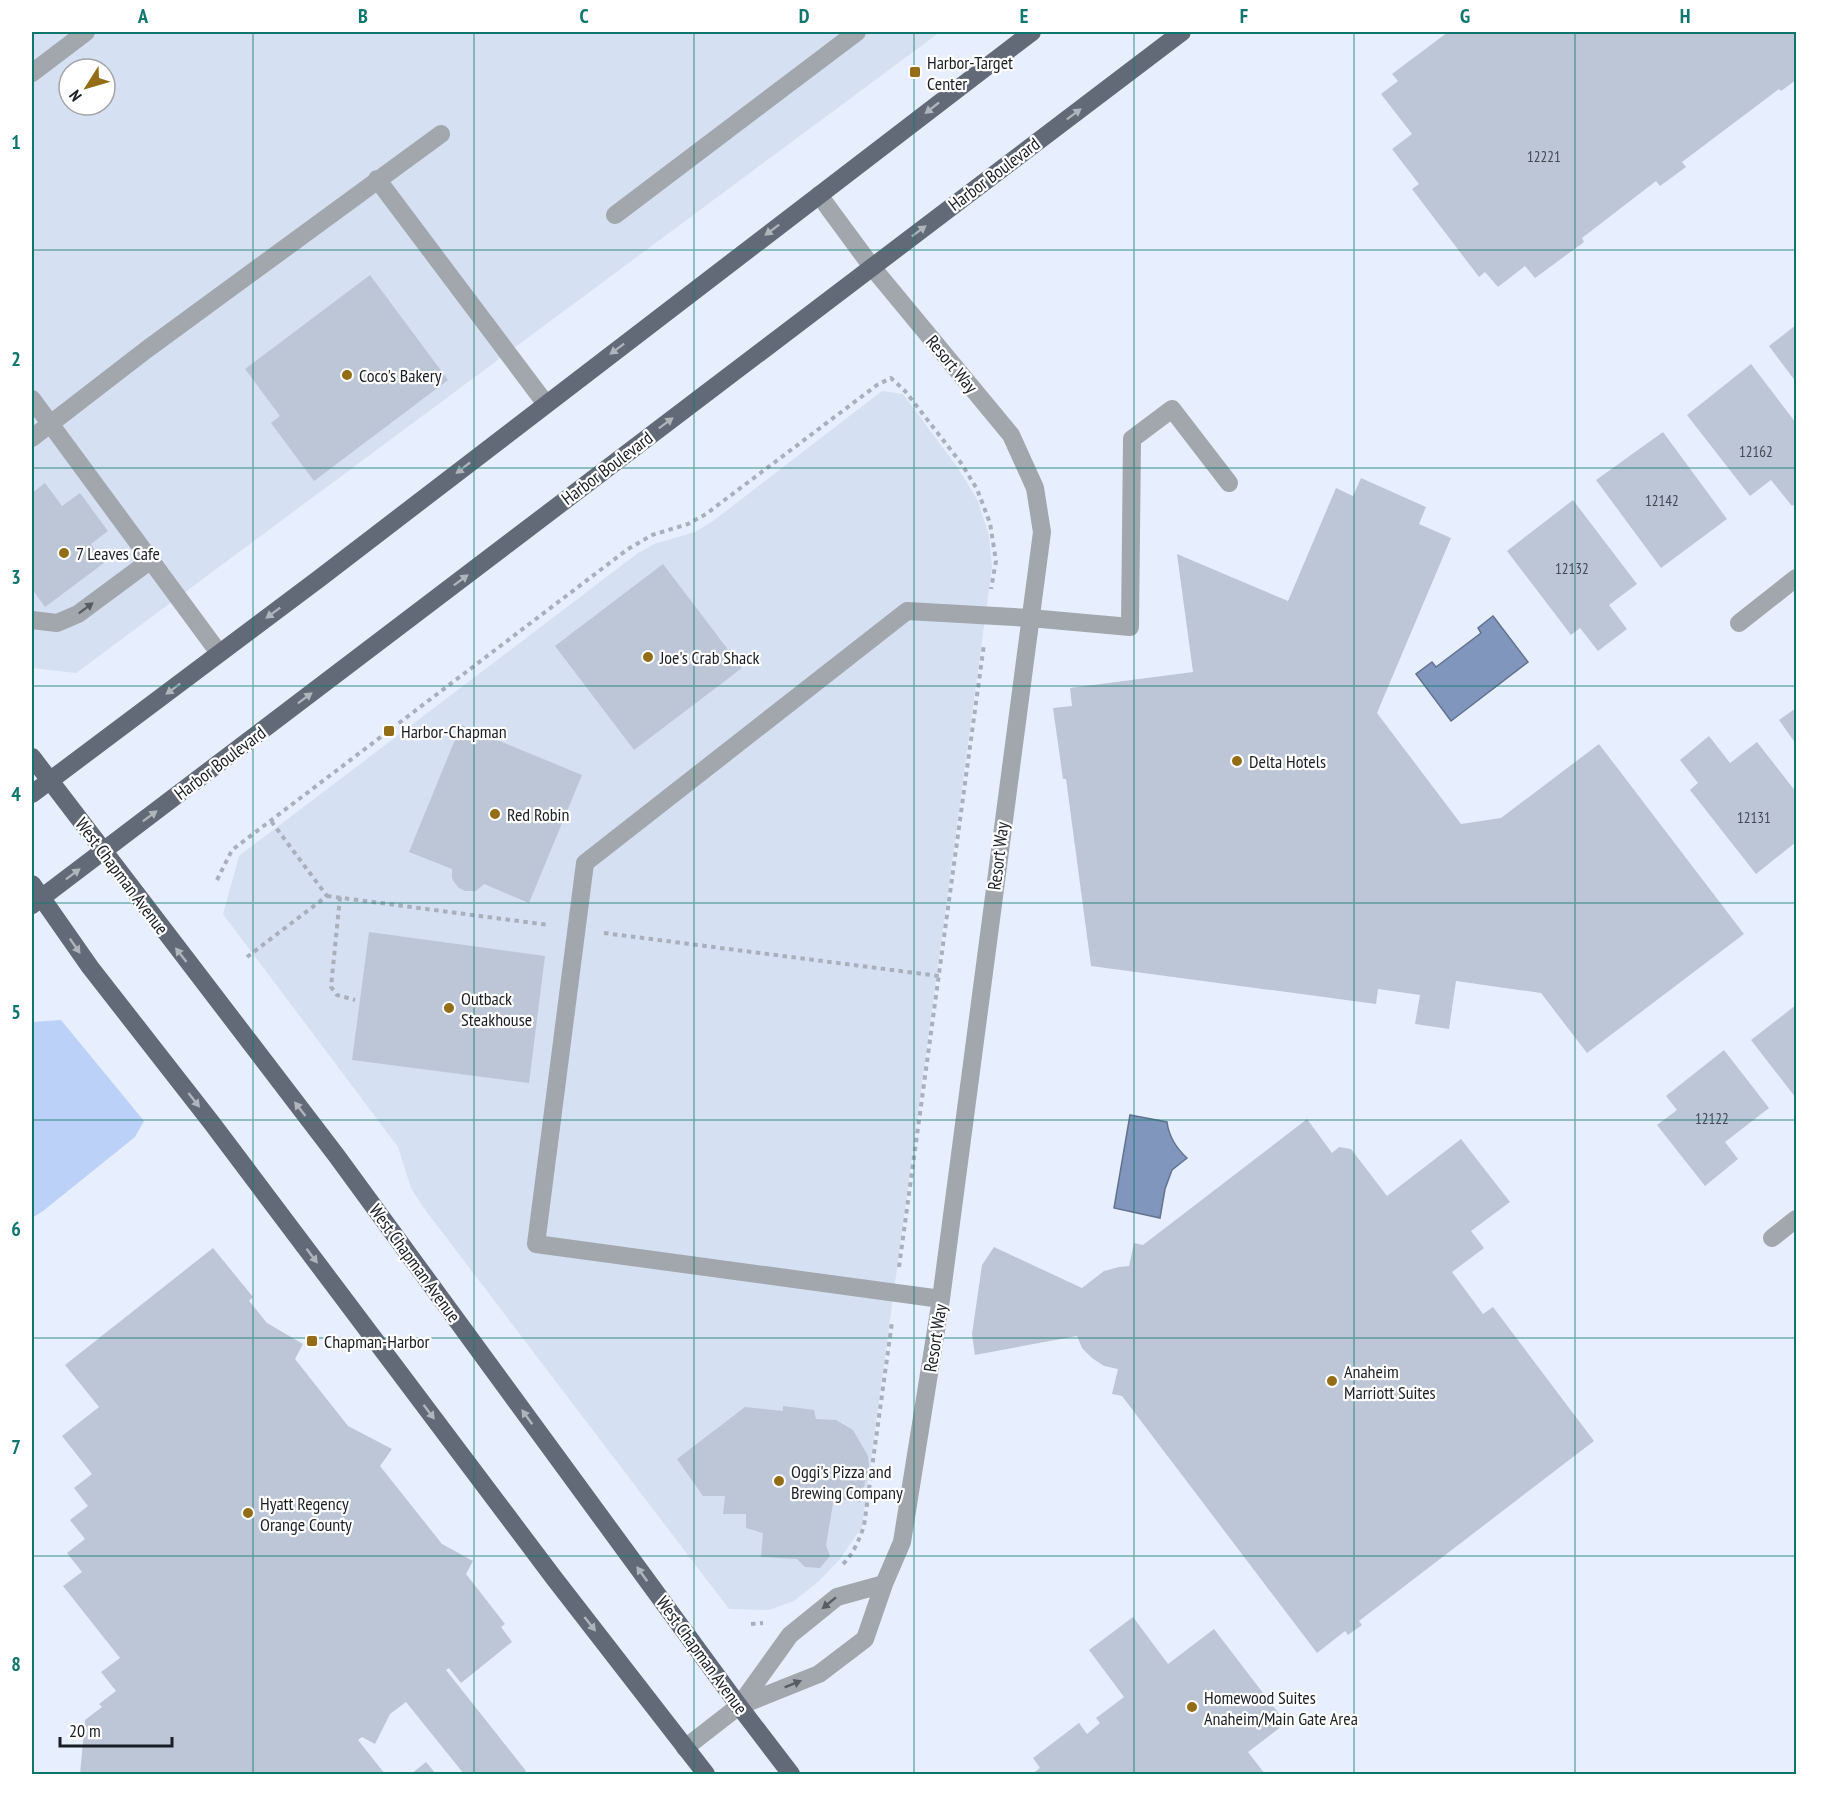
<svg xmlns="http://www.w3.org/2000/svg" width="1828" height="1806" font-family="'PT Sans Narrow',sans-serif">
<rect width="100%" height="100%" fill="#e7effe"/>
<path fill="#d5e0f2" fill-rule="evenodd" d="M32 32H940L76 673 32 668ZM69 69H105V105H69Z
M882 391 903 394 958 468 978 501 989 536 992 567 862 1527 839 1560 819 1581 794 1601 769 1610 729 1609 423 1207 411 1188 398 1147 223 914 239 856 638 553 654 544 695 532 713 521Z"/>
<path fill="#bcd1f7" d="M61 1020 144 1121 135 1137 43 1211 32 1218V1022Z"/>
<path fill="#8196bc" stroke="#62728f" stroke-width="1.5" d="M1493 616 1528 662 1451 721 1416 674 1432 662 1436 667 1481 633 1478 628Z
M1130 1115 1167 1122C1169 1137 1176 1148 1187 1158L1172 1170 1165 1189 1160 1218 1114 1208Z"/>
<path fill="#bcc6d7" d="M1448 32H1796V80L1781 91 1779 89 1682 162 1686 167 1660 186 1656 181 1582 238 1584 242 1535 278 1525 266 1498 287 1485 272 1479 277 1412 189 1419 184 1392 149 1412 134 1381 94 1398 81 1392 74Z
M370 275 448 380 314 481 271 423 280 416 245 369Z
M1796 325V382L1769 346Z
M1751 364 1796 423V503L1792 506 1771 480 1750 496 1687 415Z
M1663 432 1727 519 1661 568 1596 480Z
M1361 478 1426 507 1419 524 1451 538 1377 713 1461 824 1501 818 1599 744 1744 934 1587 1053 1541 993 1456 981 1449 1029 1415 1024 1420 995 1378 989 1376 1004 1091 966 1066 779H1063L1053 708 1072 706 1070 688 1193 672 1177 554 1288 601 1336 488 1353 496Z
M45 483 62 506 80 493 108 531 91 544 104 563 45 607 32 589V493Z
M1573 500 1637 584 1609 605 1627 629 1598 651 1580 628 1571 635 1507 551Z
M663 564 742 668 634 750 555 646Z
M1796 708V744L1779 720Z
M461 725 582 775 529 903 484 884 476 891H465L459 888 454 882 452 878V869L409 852Z
M1709 736 1730 763 1757 742 1796 792V842L1756 874 1690 790 1698 783 1680 760Z
M369 932 545 956 529 1083 352 1060Z
M1796 1005V1098L1751 1040Z
M1724 1050 1769 1108 1725 1142 1738 1159 1705 1186 1657 1125 1677 1110 1666 1096Z
M1307 1119 1332 1153 1339 1147 1351 1149 1387 1196 1461 1139 1510 1202 1471 1231 1484 1248 1452 1272 1483 1314 1493 1307 1594 1441 1359 1621 1362 1625 1348 1635 1345 1631 1317 1653 1122 1396 1112 1394 1118 1369 1104 1366 1092 1358 1082 1348 1077 1336 975 1355 972 1334 982 1265 994 1247 1082 1288 1104 1271 1119 1267 1129 1266 1134 1243 1143 1245Z
M213 1248 253 1297 249 1301 267 1323 303 1344 295 1359 348 1426 392 1449 380 1466 442 1544 473 1561 466 1574 505 1624 501 1627 512 1642 461 1683 449 1668 446 1670 526 1771 522 1774H464L406 1702 390 1714 375 1744 362 1737 358 1740 385 1774H80L85 1720 102 1707 99 1704 116 1691 101 1672 120 1658 63 1586 82 1572 67 1553 85 1539 70 1520 88 1506 74 1488 92 1474 62 1436 99 1407 65 1365Z
M783 1406 814 1410 816 1419 836 1420 853 1430 868 1456 869 1467 860 1502 834 1498 826 1545 830 1556 820 1568 805 1567 797 1559 761 1557 763 1533 746 1528V1514H723L725 1496H703L677 1459 745 1407 783 1411Z
M1133 1617 1168 1664 1214 1629 1286 1723 1248 1752 1265 1774H1032L1040 1768 1033 1758 1079 1723 1087 1734 1100 1723 1096 1718 1124 1697 1089 1650Z
M426 1762 436 1774H411Z"/>
<g fill="none" stroke-linecap="round" stroke-linejoin="round">
<path stroke="#a9b0bc" stroke-width="4" stroke-dasharray="4.5 4.5" stroke-linecap="butt" d="M217 880 232 850 628 549 652 535 688 524 706 514 877 385 891 378 905 391 961 463 977 489 990 523 996 561 991 589
M327 896 549 925
M340 897 331 987 337 995 355 1000
M604 933 939 976
M247 957 327 896 271 821
M899 1267 984 644
M843 1564C854 1553 859 1540 864 1526L892 1322
M751 1624 763 1623"/>
<path stroke="#a2a6ad" stroke-width="18" d="M32 73 86 32
M377 179 546 404
M615 215 857 32
M32 399 219 653
M32 438 146 350 441 134
M32 620 57 623 78 614 151 560
M1739 623 1796 578
M1772 1238 1796 1219
M941 1299 536 1244 585 863 907 611 1030 618 1130 627 1132 439 1172 409 1229 483
M739 1706 819 1674 865 1639 884 1584 902 1542 941 1299 1042 532 1035 488 1011 435 872 267 819 195
M685 1748 739 1706 790 1635 837 1597 884 1584"/>
<path stroke="#626a77" stroke-width="18" d="M32 757 336 1155 739 1706 791 1774
M32 794 320 578 1032 32
M32 884 90 967 211 1122 554 1578 706 1774
M32 905 1182 32"/>
</g>
<defs><path id="oneway-solid" d="M-6-.8H1V-3.2L6.5 0L1 3.2V.8H-6Z" transform="scale(1.5)"/></defs>
<g fill="#b0b4bb">
<use href="#oneway-solid" transform="translate(932 108) rotate(142)"/>
<use href="#oneway-solid" transform="translate(1074 114) rotate(-37)"/>
<use href="#oneway-solid" transform="translate(772 230) rotate(143)"/>
<use href="#oneway-solid" transform="translate(919 231) rotate(-37)"/>
<use href="#oneway-solid" transform="translate(617 349) rotate(143)"/>
<use href="#oneway-solid" transform="translate(666 423) rotate(-37)"/>
<use href="#oneway-solid" transform="translate(463 468) rotate(142)"/>
<use href="#oneway-solid" transform="translate(461 580) rotate(-37)"/>
<use href="#oneway-solid" transform="translate(273 613) rotate(143)"/>
<use href="#oneway-solid" transform="translate(173 689) rotate(143)"/>
<use href="#oneway-solid" transform="translate(305 698) rotate(-37)"/>
<use href="#oneway-solid" transform="translate(150 816) rotate(-37)"/>
<use href="#oneway-solid" transform="translate(73 874) rotate(-37)"/>
<use href="#oneway-solid" transform="translate(75 946) rotate(55)"/>
<use href="#oneway-solid" transform="translate(181 955) rotate(-128)"/>
<use href="#oneway-solid" transform="translate(194 1100) rotate(52)"/>
<use href="#oneway-solid" transform="translate(300 1109) rotate(-128)"/>
<use href="#oneway-solid" transform="translate(312 1256) rotate(53)"/>
<use href="#oneway-solid" transform="translate(429 1412) rotate(53)"/>
<use href="#oneway-solid" transform="translate(527 1417) rotate(-126)"/>
<use href="#oneway-solid" transform="translate(642 1574) rotate(-126)"/>
<use href="#oneway-solid" transform="translate(590 1624) rotate(52)"/>
</g>
<g fill="#585b62">
<use href="#oneway-solid" transform="translate(86 608) rotate(-37)"/>
<use href="#oneway-solid" transform="translate(829 1603) rotate(141)"/>
<use href="#oneway-solid" transform="translate(793 1684) rotate(-22)"/>
</g>
<path fill="none" stroke="#0f766e" stroke-width="1.5" stroke-opacity="0.55" d="M253 32V1774M474 32V1774M694 32V1774M914 32V1774M1134 32V1774M1354 32V1774M1575 32V1774M32 250H1796M32 468H1796M32 686H1796M32 903H1796M32 1120H1796M32 1338H1796M32 1556H1796"/>
<g fill="#946e17" stroke="#fff" stroke-width="2">
<rect x="909" y="66" width="12" height="12" rx="3"/>
<circle cx="347" cy="375" r="6"/>
<circle cx="64" cy="553" r="6"/>
<circle cx="648" cy="657" r="6"/>
<rect x="383" y="725" width="12" height="12" rx="3"/>
<circle cx="1237" cy="761" r="6"/>
<circle cx="495" cy="814" r="6"/>
<circle cx="449" cy="1008" r="6"/>
<rect x="306" y="1335" width="12" height="12" rx="3"/>
<circle cx="1332" cy="1381" r="6"/>
<circle cx="779" cy="1481" r="6"/>
<circle cx="248" cy="1513" r="6"/>
<circle cx="1192" cy="1707" r="6"/>
</g>
<g text-anchor="middle" dominant-baseline="central" stroke-width="4.5" stroke-linejoin="round" paint-order="stroke">
<g font-size="15" fill="#434852">
<text x="1544" y="156">12221</text>
<text x="1756" y="451">12162</text>
<text x="1662" y="500">12142</text>
<text x="1572" y="568">12132</text>
<text x="1754" y="817">12131</text>
<text x="1712" y="1118">12122</text>
</g>
<g font-size="18" fill="#1b1e25" stroke="#fff" text-anchor="start">
<text x="927" y="62">Harbor-Target<tspan x="927" dy="21">Center</tspan></text>
<text x="359" y="375">Coco's Bakery</text>
<text x="76" y="553">7 Leaves Cafe</text>
<text x="660" y="657">Joe's Crab Shack</text>
<text x="401" y="731">Harbor-Chapman</text>
<text x="1249" y="761">Delta Hotels</text>
<text x="507" y="814">Red Robin</text>
<text x="461" y="998">Outback<tspan x="461" dy="21">Steakhouse</tspan></text>
<text x="324" y="1341">Chapman-Harbor</text>
<text x="1344" y="1371">Anaheim<tspan x="1344" dy="21">Marriott Suites</tspan></text>
<text x="791" y="1471">Oggi's Pizza and<tspan x="791" dy="21">Brewing Company</tspan></text>
<text x="260" y="1503">Hyatt Regency<tspan x="260" dy="21">Orange County</tspan></text>
<text x="1204" y="1697">Homewood Suites<tspan x="1204" dy="21">Anaheim/Main Gate Area</tspan></text>
</g>
<g font-size="18" fill="#1b1e25" stroke="#fff">
<text transform="translate(994 174) rotate(-37)">Harbor Boulevard</text>
<text transform="translate(952 364) rotate(50)">Resort Way</text>
<text transform="translate(607 468) rotate(-37)">Harbor Boulevard</text>
<text transform="translate(220 763) rotate(-37)">Harbor Boulevard</text>
<text transform="translate(998 856) rotate(-83)">Resort Way</text>
<text transform="translate(122 876) rotate(53)">West Chapman Avenue</text>
<text transform="translate(415 1263) rotate(54)">West Chapman Avenue</text>
<text transform="translate(935 1338) rotate(-81)">Resort Way</text>
<text transform="translate(702 1655) rotate(54)">West Chapman Avenue</text>
</g>
</g>
<rect width="1828" height="1806" fill="none" stroke="#ffffff" stroke-width="66"/>
<g transform="translate(87 87) rotate(233)"><circle r="28" fill="#ffffff" stroke="#a4a5a8" stroke-width="1.5"/>
<path d="M0-4.5L10 22L0 15L-10 22Z" fill="#946e17"/>
<text y="-9" font-size="16" font-weight="bold" text-anchor="middle" fill="#1b1e25">N</text>
</g>
<path d="M60 1737v9h112v-9" fill="none" stroke="#1b1e25" stroke-width="3"/>
<text x="69" y="1737" font-size="18" fill="#1b1e25" stroke="#ffffff" stroke-width="4.5" paint-order="stroke">20 m</text>
<rect x="33" y="33" width="1762" height="1740" fill="none" stroke="#0f766e" stroke-width="2"/>
<g font-size="20" text-anchor="middle" font-weight="bold" fill="#0f766e">
<text x="143" y="23">A</text>
<text x="363" y="23">B</text>
<text x="584" y="23">C</text>
<text x="804" y="23">D</text>
<text x="1024" y="23">E</text>
<text x="1244" y="23">F</text>
<text x="1465" y="23">G</text>
<text x="1685" y="23">H</text>
<text x="16" y="149">1</text>
<text x="16" y="366">2</text>
<text x="16" y="584">3</text>
<text x="16" y="801">4</text>
<text x="16" y="1019">5</text>
<text x="16" y="1236">6</text>
<text x="16" y="1454">7</text>
<text x="16" y="1671">8</text>
</g>
</svg>
